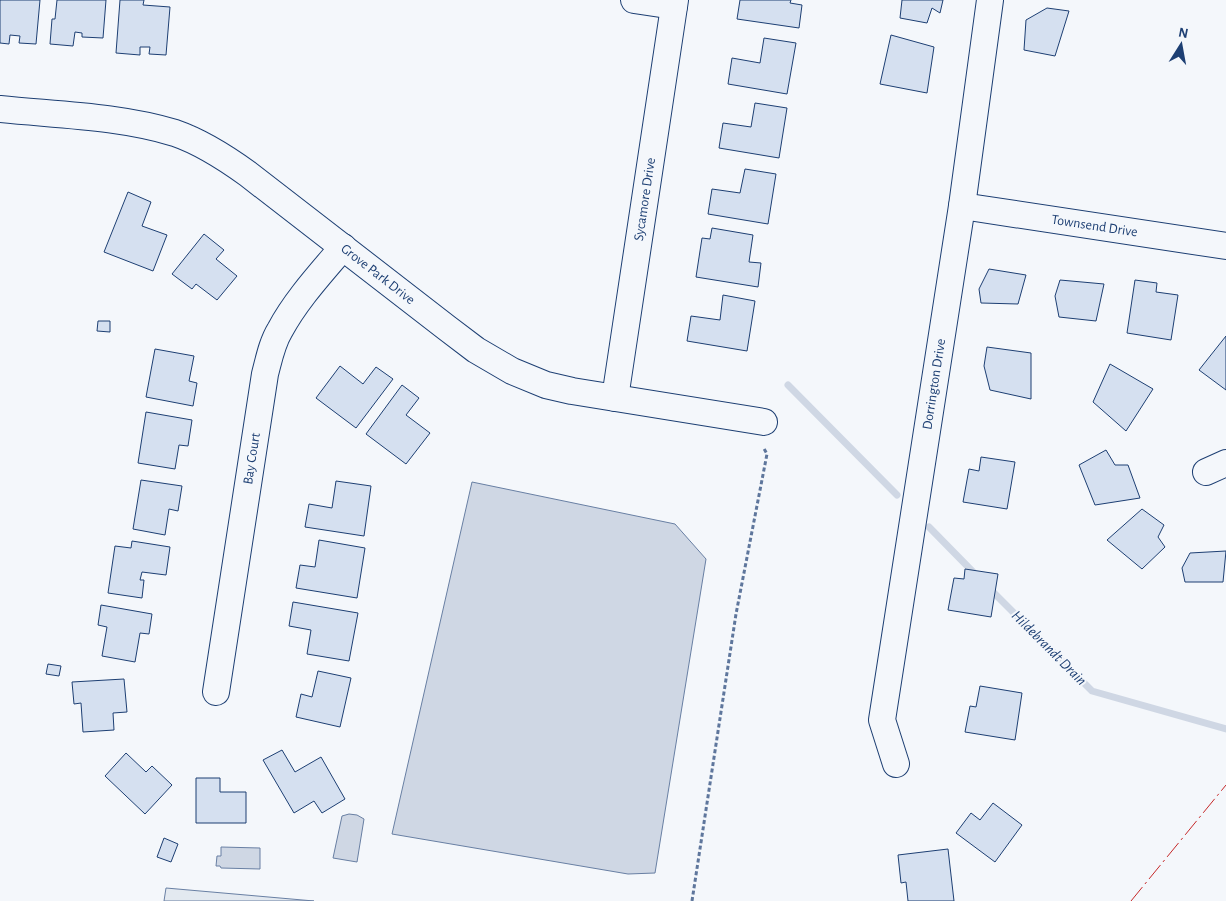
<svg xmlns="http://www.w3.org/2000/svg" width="1226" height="901" font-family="'Alegreya Sans',sans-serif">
<rect width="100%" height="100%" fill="#f4f7fb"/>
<path fill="#e3e9f0" stroke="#687fa3" d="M166 888 314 901H164Z"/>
<path fill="#cfd7e4" stroke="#687fa3" d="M472 482 675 524 706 559 655 873 628 874 392 834Z
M349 814 357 815 364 819 357 862 333 858 342 816Z
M221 847 260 848V869L221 868 220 866H216L217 856H221Z"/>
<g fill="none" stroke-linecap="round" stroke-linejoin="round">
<path stroke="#cfd7e4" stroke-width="7" d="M788 385 897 495
M929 527 978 577
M989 588 1092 691 1226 729"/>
</g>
<path fill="#d5e0f0" stroke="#1d3f73" d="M0 0H40L36 44 19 43 20 36 10 35 9 44 0 43Z
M57 0H106L103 38 82 37V33L75 32 73 46 50 44 52 19H55Z
M120 0H144L143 5 170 7 166 55 149 54 150 47H140V55L116 53Z
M740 0H791L790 3 802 5 799 28 737 19Z
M902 0H943L940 13 932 8 927 23 900 18Z
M1047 8 1069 11 1055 56 1024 50 1026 20Z
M891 35 934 47 927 93 880 84Z
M764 38 796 43 787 94 728 84 732 58 760 63Z
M755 103 787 108 779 158 719 148 723 123 751 127Z
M745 169 776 174 768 224 708 214 712 189 740 193Z
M128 192 151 202 142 226 167 235 153 271 104 252Z
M712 228 753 235 749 262 761 263 758 287 696 277 702 238 710 239Z
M204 234 224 250 216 259 237 276 217 300 196 284 192 289 172 274Z
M989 269 1026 275 1018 304 981 303 979 289Z
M1060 280 1104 284 1096 321 1059 317 1055 296Z
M1135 280 1157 283 1156 292 1178 295 1171 340 1127 333Z
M723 295 755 301 747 351 687 341 691 316 720 320Z
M98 321H110V332L97 331Z
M1226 336V390L1199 370Z
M987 347 1031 353V399L990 390 984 366Z
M155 349 194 356 189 381 197 383 193 406 146 397Z
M1110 364 1153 389 1126 431 1093 402Z
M340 366 363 384 376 367 393 379 356 428 316 398Z
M402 385 419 398 406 415 430 433 406 464 366 434Z
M146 412 192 420 188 446 179 445 175 469 138 463Z
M1106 450 1115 465H1128L1140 498 1095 505 1079 465Z
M981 457 1015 462 1007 509 963 502 969 469 979 471Z
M141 480 182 486 178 511 169 509 165 535 133 529Z
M336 481 371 486 364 536 305 527 309 504 332 508Z
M1142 509 1164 525 1158 537 1165 547 1142 569 1107 540Z
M319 540 365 548 357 598 296 588 300 565 315 567Z
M132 541 170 547 166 575 142 572 140 580H144L142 598 108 593 115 546 131 548Z
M1226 551 1223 582H1185L1182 568 1190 553Z
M965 569 998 574 991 617 948 610 954 578 964 579Z
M293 602 358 613 349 661 307 654 311 630 289 626Z
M101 605 152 614 149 634 140 633 135 662 102 656 107 627 98 625Z
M48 664 61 666 59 676 46 674Z
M318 671 351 678 340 727 296 717 301 694 312 697Z
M124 679 127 712 113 713 114 730 83 732 81 703 74 704 72 682Z
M980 686 1022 693 1015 740 965 732 970 706 976 707Z
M282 750 295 772 321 757 345 799 322 813 314 801 294 813 263 760Z
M126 753 146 772 152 766 172 785 145 814 105 776Z
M196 778H220V792H246V823H196Z
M993 803 1022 825 995 862 956 833 971 813 980 820Z
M164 838 178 844 171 862 157 857Z
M948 849 954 901H908L906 882 901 883 898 855Z"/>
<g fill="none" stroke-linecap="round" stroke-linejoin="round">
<g stroke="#1d3f73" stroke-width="28">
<g id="minor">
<path d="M634 0 674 6"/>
<path id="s1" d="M0 109C58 115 119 116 175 133 201 142 226 158 248 174L447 328 476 350 512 371 546 385 572 391 764 422"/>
<path id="s2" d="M962 206 1226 246"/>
<path id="s3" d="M615 398 675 0"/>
<path d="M1206 472 1226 463"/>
<path id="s4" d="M216 692 265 374C269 359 272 343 280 330 296 300 321 273 343 247"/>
<path id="s5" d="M896 764 882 720 962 206 990 0"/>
</g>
</g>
<path stroke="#5e769c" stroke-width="3" stroke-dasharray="4 2.5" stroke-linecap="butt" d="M692 901 736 614 767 454 763 447"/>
<use href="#minor" stroke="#f4f7fb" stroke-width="26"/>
<path stroke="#c62828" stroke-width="1" stroke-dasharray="18 4 2.5 4" stroke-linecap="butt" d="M1131 901 1226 785"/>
</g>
<g text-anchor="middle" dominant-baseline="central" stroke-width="4" stroke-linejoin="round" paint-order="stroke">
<g font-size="14" fill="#1d3f73" stroke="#f4f7fb">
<text stroke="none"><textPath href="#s3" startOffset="201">Sycamore Drive</textPath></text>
<text stroke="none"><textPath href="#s2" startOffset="134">Townsend Drive</textPath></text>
<text stroke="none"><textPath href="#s1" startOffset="425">Grove Park Drive</textPath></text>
<text stroke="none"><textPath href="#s5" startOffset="386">Dorrington Drive</textPath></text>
<text stroke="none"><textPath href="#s4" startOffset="236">Bay Court</textPath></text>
</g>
<g font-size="15" font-style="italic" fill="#1d3f73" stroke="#f4f7fb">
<text transform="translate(1049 648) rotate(45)">Hildebrandt Drain</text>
</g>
</g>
<g transform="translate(1181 45) rotate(11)" stroke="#f4f7fb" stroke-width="4" paint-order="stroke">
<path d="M0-4L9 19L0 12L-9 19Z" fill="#1d3f73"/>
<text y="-8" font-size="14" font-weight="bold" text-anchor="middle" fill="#1d3f73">N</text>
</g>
</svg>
